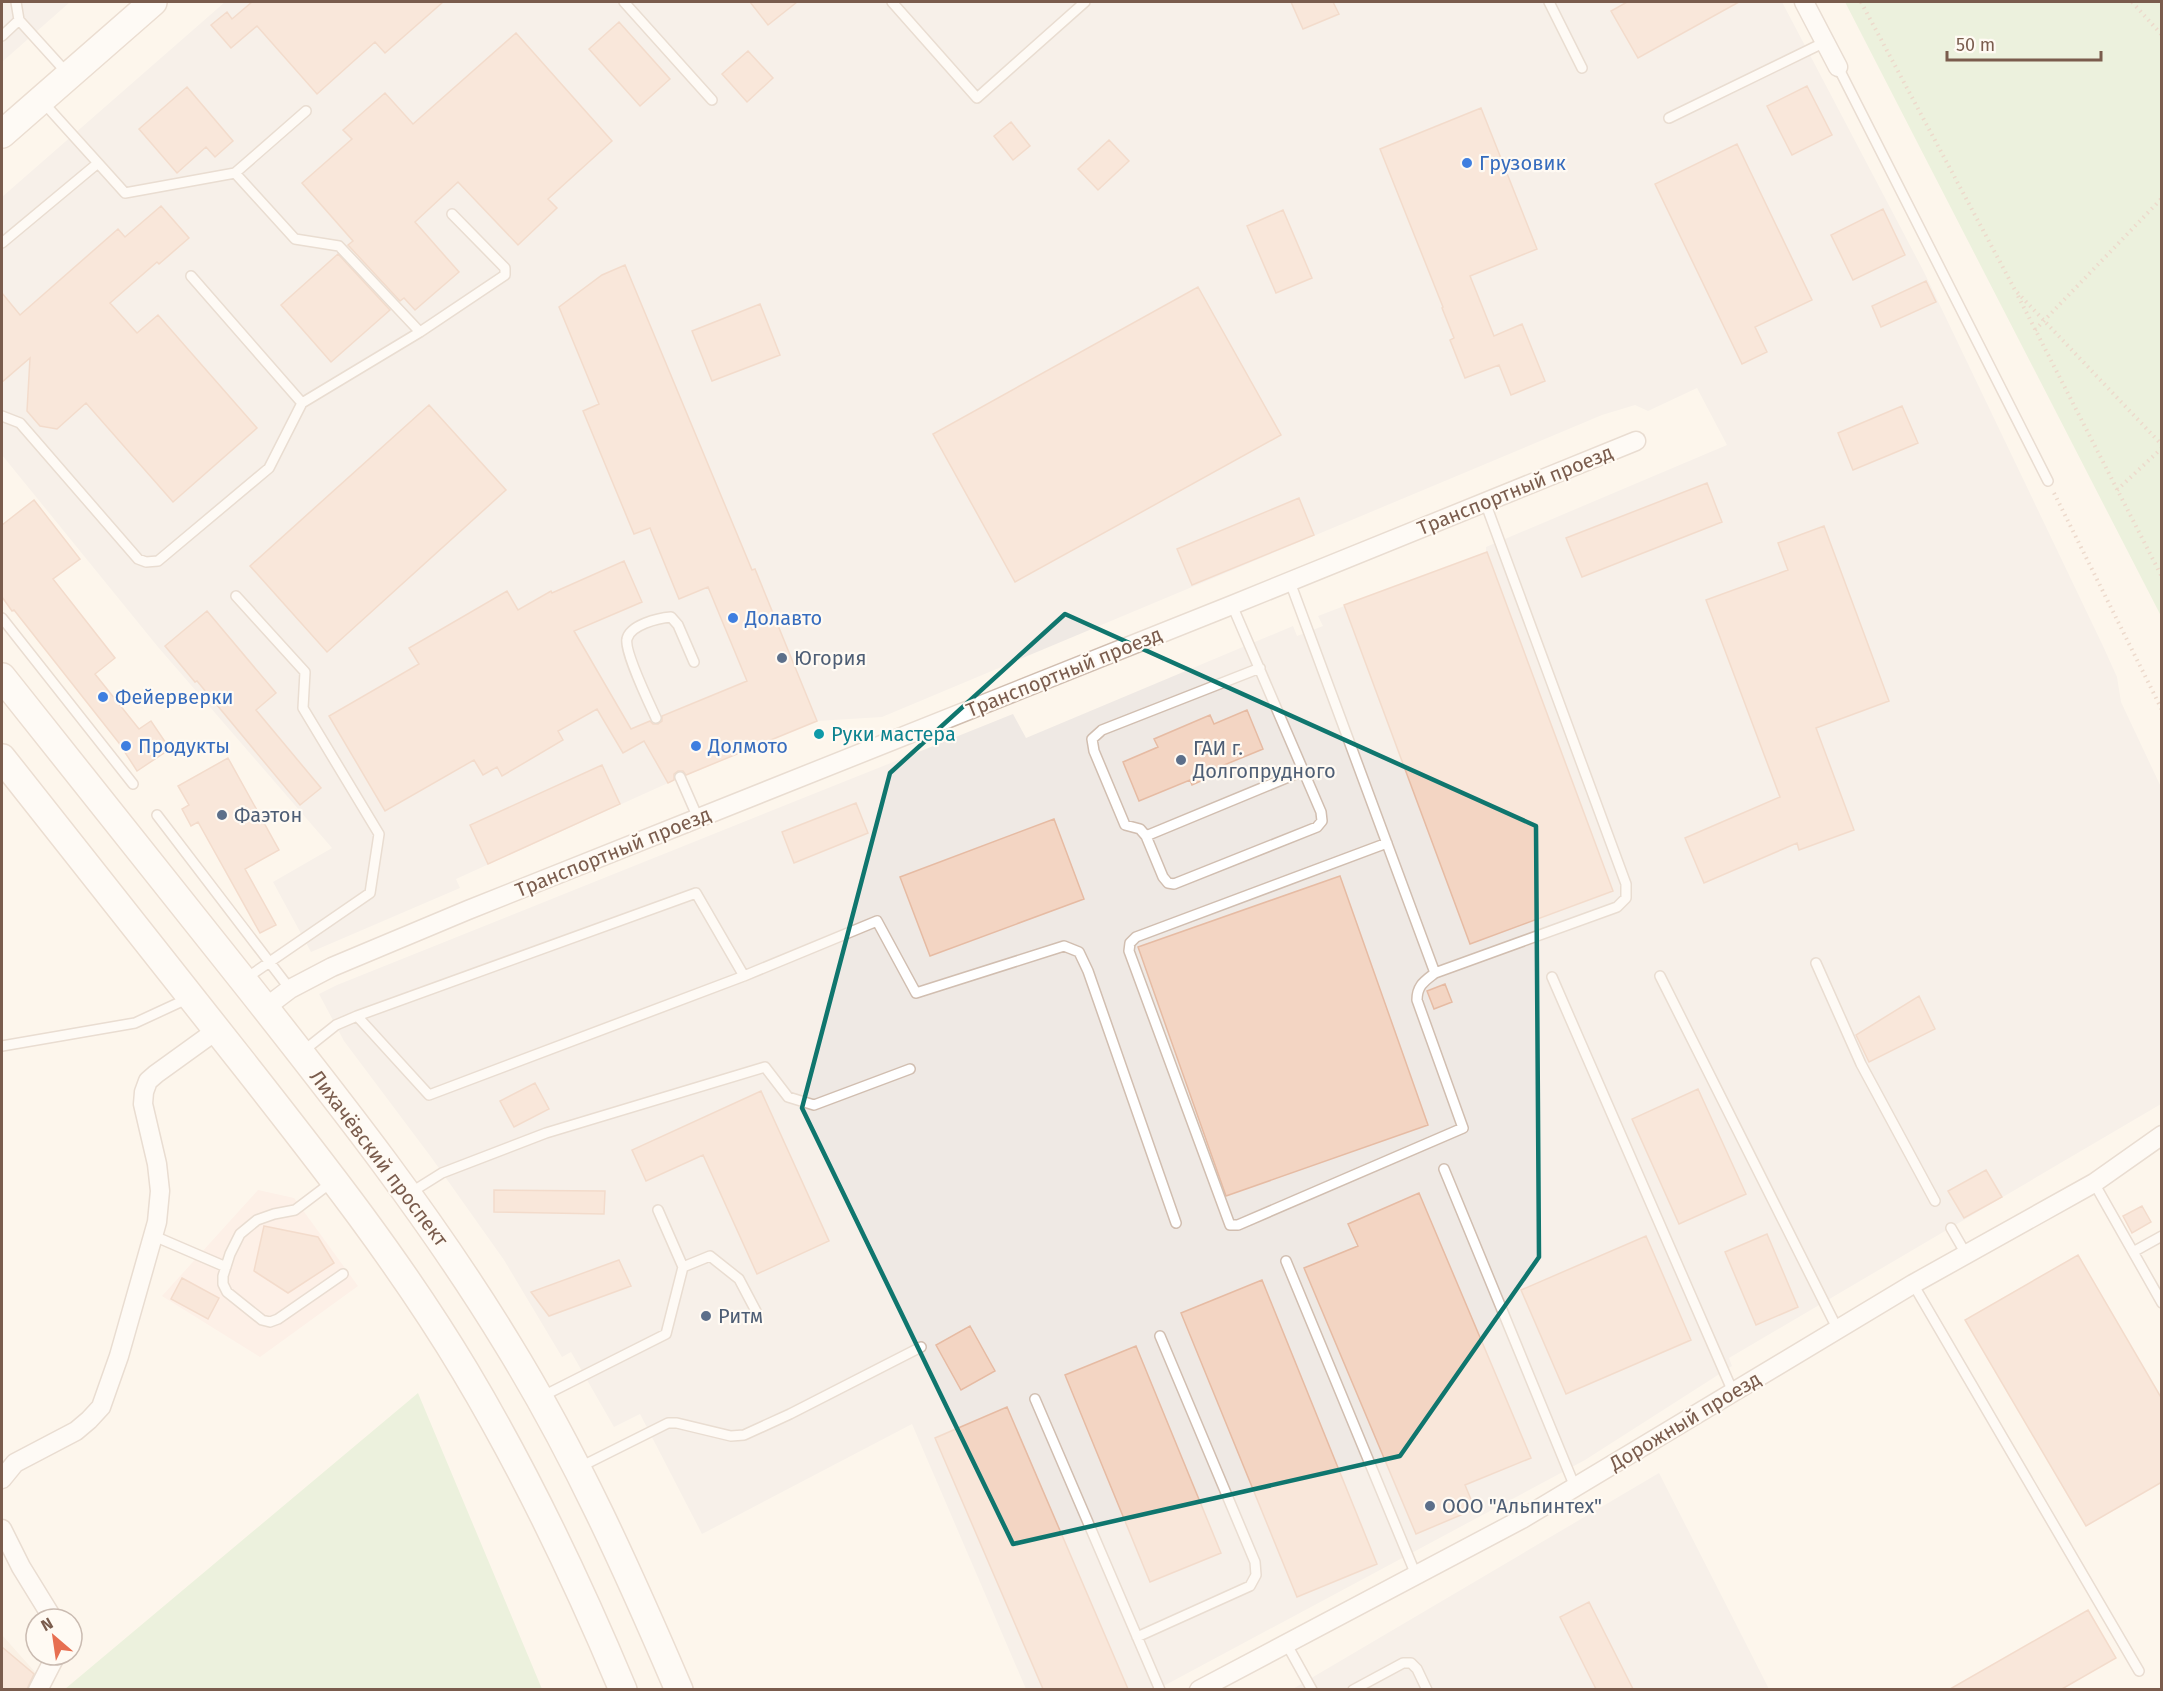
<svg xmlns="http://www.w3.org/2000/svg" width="2163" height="1691" font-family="'Fira Sans',sans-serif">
<rect width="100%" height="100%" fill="#fdf6ec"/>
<path fill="#f5e8da" d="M2 1635 43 1681 51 1689H2Z"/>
<path fill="#fde8e0" d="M258 1190 294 1198 358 1286 260 1357 162 1296Z"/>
<path fill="#efe9e4" d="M2 2H70L2 62Z
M225 2H1782L1924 272 2103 646 2117 677 2121 702 2161 787V1104L1729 1358 1732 1366 1585 1460 1158 1689H1026L912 1424 702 1534 640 1414 614 1427 571 1352 562 1357 504 1260 431 1157 344 1041 319 994 337 985 1013 714 1026 738 1293 626 1297 636 1323 626 1318 616 1486 552V547L1727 445 1697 388 1648 411 1635 405 1602 415 882 717 817 721 668 783 456 879 460 888 311 952 273 882 332 848 158 647 2 455V197Z
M1659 1473 1769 1689 1291 1690Z"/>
<path fill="#d8ecc9" d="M1845 2H2161V616Z
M418 1393 542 1689H65Z"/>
<path fill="#f3d5c3" stroke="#e6bba3" stroke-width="1.5" d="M252 2H443L385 53 375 42 317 94 257 26 231 48 211 25 227 12 232 19Z
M750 2H797L768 25Z
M1291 2H1333L1339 14 1303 29Z
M1627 2H1739L1638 58 1611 11Z
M619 22 670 79 640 106 589 49Z
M516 33 612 141 548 199 557 208 518 245 458 182 415 222 459 272 415 310 404 298 400 301 348 245 353 241 302 183 352 139 343 130 385 93 413 124Z
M748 51 773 78 747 102 722 74Z
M1807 86 1832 135 1792 155 1767 106Z
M187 87 233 141 215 157 206 147 177 173 139 129Z
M1481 108 1537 249 1470 276 1494 336 1522 324 1545 381 1511 395 1499 365 1465 378 1450 340 1454 338 1442 308 1443 307 1380 149Z
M1011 122 1030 146 1013 160 994 136Z
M1109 140 1129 161 1098 190 1078 169Z
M1737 144 1812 300 1755 327 1767 352 1742 364 1655 184Z
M161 206 189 238 159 264 157 262 110 303 137 333 158 315 257 428 173 502 86 403 57 429 40 426 27 411 30 358 2 382V293L20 315 118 229 125 237Z
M1883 209 1905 255 1853 280 1831 235Z
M1283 210 1312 278 1276 293 1247 226Z
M338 254 390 310 331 362 281 305Z
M625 265 752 570 755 569 817 721 686 775 683 771H678L674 774V780L668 783 644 741 623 753 597 709 558 731 563 740 502 776 497 767 483 775 474 760 385 811 329 716 419 664 409 648 507 591 518 610 551 591 552 593 624 561 642 602 574 631 631 729 650 721 653 724H658L662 721V716L747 681 708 587 679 599 650 528 634 534 583 411 599 404 559 307 602 275Z
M1926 281 1936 302 1881 327 1872 306Z
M1198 287 1281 435 1015 582 933 434Z
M760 304 780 355 712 381 692 331Z
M429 405 506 490 327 652 250 566Z
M1902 406 1918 443 1853 470 1838 433Z
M1707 483 1722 522 1582 577 1566 538Z
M1299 498 1314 535 1192 585 1177 549Z
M34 500 80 559 53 579 115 658 95 674 139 729 151 721 170 749 137 771 119 743 14 610 12 611 2 597V525Z
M1824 526 1889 701 1816 728 1854 830 1799 850 1797 843 1704 883 1685 838 1780 797 1706 600 1788 570 1778 543Z
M1487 552 1613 891 1470 944 1344 605Z
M207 611 276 693 256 710 321 788 300 805 197 681 195 682 165 646Z
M1247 710 1263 749 1212 770 1214 775 1192 785 1190 780 1139 801 1123 762 1158 747 1154 739 1210 715 1214 724Z
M228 758 279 850 245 869 276 925 260 933 198 822 191 826 182 809 189 805 178 786Z
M602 765 620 804 488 864 470 825Z
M856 803 868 833 794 863 782 832Z
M1054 819 1084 899 930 956 900 877Z
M1340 876 1428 1125 1226 1196 1138 947Z
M1445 984 1452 1002 1434 1009 1427 991Z
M1919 996 1935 1029 1869 1062 1856 1035Z
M535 1083 549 1109 514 1127 500 1101Z
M1698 1089 1746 1194 1679 1224 1632 1119Z
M761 1091 829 1241 757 1274 703 1155 646 1181 632 1150Z
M1986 1170 2002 1197 1964 1218 1948 1191Z
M494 1190 605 1191 604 1214 494 1212Z
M1419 1193 1531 1458 1465 1485 1475 1509 1416 1534 1304 1268 1358 1246 1348 1224Z
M2142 1206 2151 1222 2132 1233 2123 1216Z
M264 1226 318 1237 334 1263 288 1293 254 1271Z
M1767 1234 1798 1307 1756 1325 1725 1252Z
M1646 1236 1691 1340 1566 1394 1521 1290Z
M2078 1255 2162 1399V1482L2086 1526 1965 1320Z
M619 1260 631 1286 549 1316 531 1292Z
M182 1278 219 1298 208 1319 171 1299Z
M1262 1280 1377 1564 1297 1597 1181 1313Z
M970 1326 995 1371 961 1390 936 1345Z
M1136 1346 1221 1553 1150 1582 1065 1375Z
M1007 1407 1128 1689H1043L935 1438Z
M1589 1602 1633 1689H1596L1560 1617Z
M2088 1610 2116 1658 2062 1689H1950Z
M2 1647 34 1674 27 1689H2Z"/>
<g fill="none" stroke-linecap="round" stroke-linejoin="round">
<g stroke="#d1beb0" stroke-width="12">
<path id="lane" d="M16 2 19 20
M624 2 712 100
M892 2 977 98 1085 2
M1549 2 1582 68
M2 36 19 20 67 73
M1838 67 2048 481
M1669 118 1825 42
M235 173 306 111
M2 243 98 163 42 101
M191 276 302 403
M420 332 505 275V268L452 214
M2 416 20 423 138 559 146 562 158 561 269 468 302 403 420 332 339 246 295 239 235 173 125 193 98 163
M1290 582 1435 973
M236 596 305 672 303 708 379 834 370 893 245 979
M1232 605 1321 812 1322 821 1317 827 1174 884 1168 883 1163 877 1146 836 1140 829 1125 825 1094 751 1092 739 1102 730 1260 668
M2 618 133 784
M656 718C650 705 624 651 627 639 630 625 658 618 671 617L678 625 694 662
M680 777 698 818
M157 815 290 989
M1146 836 1303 771
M1387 843 1136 937 1130 943 1129 951 1230 1225H1238L1463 1128 1417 1000C1417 985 1425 981 1435 973L1617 907 1626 898V884L1485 502
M1816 963 1861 1064 1935 1201
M1660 976 1838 1330
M1552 977 1733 1392
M357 1016 429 1095 744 976 877 921 916 993 1064 946 1079 952 1088 971 1176 1223
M2 1046 135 1023 189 998
M302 1052 336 1025 357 1016 696 893 744 976
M1444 1169 1575 1487
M332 1182 295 1210 274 1214 257 1220 240 1234 230 1254 223 1276V1284L227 1292 262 1320 270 1322 278 1319 343 1274
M2094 1183 2162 1303
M410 1193 442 1173 546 1133 765 1067 788 1097 814 1105 910 1069
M1951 1228 1966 1254
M154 1236 226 1267
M2133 1252 2162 1236
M1286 1261 1416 1575
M683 1267 710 1256 739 1279 758 1315
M1913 1284 2139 1671
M541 1397 666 1334 683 1267 658 1210
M1035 1399 1160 1690
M580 1467 668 1423H677L731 1436 744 1435 790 1414 921 1347
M1137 1637 1250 1586 1256 1575 1255 1562 1160 1336
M1286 1643 1312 1690
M1353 1690 1403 1663H1411L1417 1669 1427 1690"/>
</g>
<g stroke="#d1beb0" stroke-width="21">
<path id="street" d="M1804 2 1838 67
M265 1008 290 989 332 967 468 910 1232 605 1636 441
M2 1479 15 1463 76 1431 89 1420 101 1407 119 1356 157 1222 160 1191 157 1164 143 1104 144 1092 148 1081 156 1074 217 1030
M2 1529 21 1567 53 1619
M38 1690 56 1655
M1199 1690 1522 1519 1913 1284 2094 1183 2162 1135"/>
</g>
<g stroke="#d6c0b0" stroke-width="30">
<path id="secondary" d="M2 134 153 2
M2 677C85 781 168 885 251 990 341 1104 431 1218 507 1343 575 1453 628 1571 679 1690
M2 758C84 861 166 964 247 1068 324 1166 401 1264 465 1371 526 1473 577 1580 623 1690"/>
</g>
<path stroke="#d9b8a5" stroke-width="4" stroke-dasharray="1.5 4.5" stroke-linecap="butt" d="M1861 2 2015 290 2162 445
M2132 2 2162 35
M2018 296 2162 577
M2035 330 2162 198
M2117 490 2162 448
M2054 493 2162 710"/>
<use href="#lane" stroke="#fff" stroke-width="9"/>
<use href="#street" stroke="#fff" stroke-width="18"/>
<use href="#secondary" stroke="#fff" stroke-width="27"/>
</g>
<path d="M0 0H2163V1691H0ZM1065 614 1536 826 1539 1257 1400 1456 1013 1544 802 1108 890 773Z" fill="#fdf6ec" fill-opacity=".55" fill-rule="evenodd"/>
<path fill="none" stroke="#0f766e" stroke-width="4.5" stroke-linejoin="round" d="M1065 614 1536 826 1539 1257 1400 1456 1013 1544 802 1108 890 773Z"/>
<g fill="#3f7fe0" stroke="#fffaf3" stroke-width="2">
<circle cx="1467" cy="163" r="6"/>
<circle cx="733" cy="618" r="6"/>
<circle cx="103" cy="697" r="6"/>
<circle cx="126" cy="746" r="6"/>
<circle cx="696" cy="746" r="6"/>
</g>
<g fill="#5c6f8a" stroke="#fffaf3" stroke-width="2">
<circle cx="782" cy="658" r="6"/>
<circle cx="1181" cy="760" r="6"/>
<circle cx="222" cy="815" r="6"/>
<circle cx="706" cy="1316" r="6"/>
<circle cx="1430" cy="1506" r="6"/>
</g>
<circle fill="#0f9aa8" stroke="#fffaf3" stroke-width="2" cx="819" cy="734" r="6"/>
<g text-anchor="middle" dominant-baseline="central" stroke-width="4.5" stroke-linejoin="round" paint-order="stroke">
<g font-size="20" fill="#366cbe" stroke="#fffaf3" text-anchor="start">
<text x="1479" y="163">Грузовик</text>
<text x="745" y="618">Долавто</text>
<text x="115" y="697">Фейерверки</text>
<text x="138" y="746">Продукты</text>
<text x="708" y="746">Долмото</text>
</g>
<g font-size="20" fill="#7a5c4d" stroke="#fffaf3">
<text transform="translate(1515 490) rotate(-22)">Транспортный проезд</text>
<text transform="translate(1064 672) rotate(-22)">Транспортный проезд</text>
<text transform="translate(613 852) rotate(-22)">Транспортный проезд</text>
<text transform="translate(379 1158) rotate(53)">Лихачёвский проспект</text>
<text transform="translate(1685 1421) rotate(-31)">Дорожный проезд</text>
</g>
<g font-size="20" fill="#4e5e75" stroke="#fffaf3" text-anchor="start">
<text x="794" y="658">Югория</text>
<text x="1193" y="748">ГАИ г.<tspan x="1193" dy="23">Долгопрудного</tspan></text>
<text x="234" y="815">Фаэтон</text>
<text x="718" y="1316">Ритм</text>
<text x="1442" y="1506">ООО "Альпинтех"</text>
</g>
<g font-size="20" fill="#0d838f" stroke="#fffaf3" text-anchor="start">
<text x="831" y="734">Руки мастера</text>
</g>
</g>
<rect width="2163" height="1691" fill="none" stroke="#7a5c4d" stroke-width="6"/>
<g transform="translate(54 1637) rotate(331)"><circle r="28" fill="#fffaf3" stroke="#cabbb1" stroke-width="1.5"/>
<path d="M0-4.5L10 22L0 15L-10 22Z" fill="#e76f51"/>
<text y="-9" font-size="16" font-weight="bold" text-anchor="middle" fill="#7a5c4d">N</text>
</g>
<path d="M1947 51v9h154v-9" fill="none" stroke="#7a5c4d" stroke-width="3"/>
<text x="1956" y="51" font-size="18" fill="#7a5c4d" stroke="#fffaf3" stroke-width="4.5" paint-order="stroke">50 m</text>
</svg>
